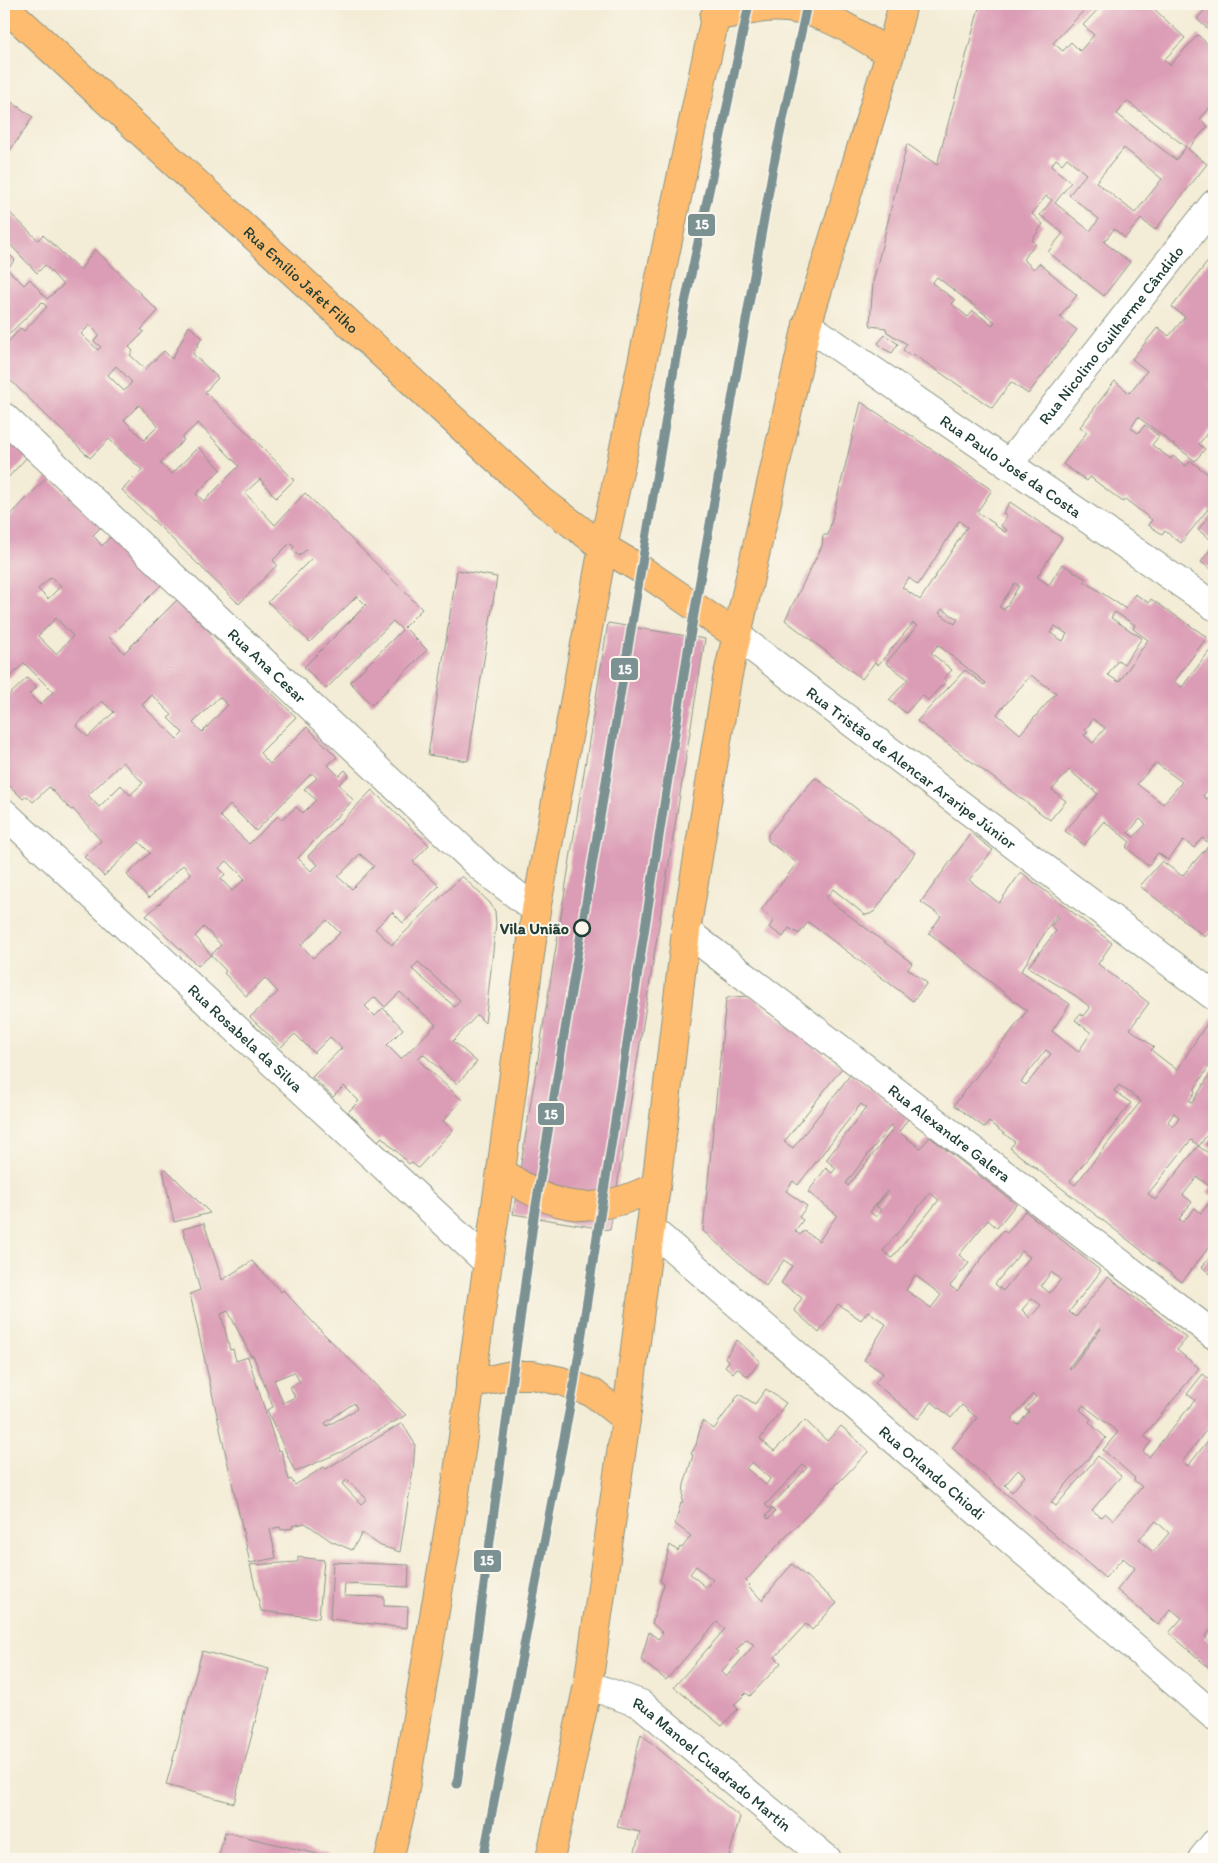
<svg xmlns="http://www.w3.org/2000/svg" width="1218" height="1863" font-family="Itim,sans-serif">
<rect width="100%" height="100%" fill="#fbf7ec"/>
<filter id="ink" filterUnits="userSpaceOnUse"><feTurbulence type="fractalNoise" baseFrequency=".02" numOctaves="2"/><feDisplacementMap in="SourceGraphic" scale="10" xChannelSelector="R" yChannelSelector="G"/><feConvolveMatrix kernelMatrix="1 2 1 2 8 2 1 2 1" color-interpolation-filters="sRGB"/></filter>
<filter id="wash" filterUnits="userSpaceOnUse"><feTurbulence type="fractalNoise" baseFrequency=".0096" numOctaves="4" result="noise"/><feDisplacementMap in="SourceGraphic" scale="20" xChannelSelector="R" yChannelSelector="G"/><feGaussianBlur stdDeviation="1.12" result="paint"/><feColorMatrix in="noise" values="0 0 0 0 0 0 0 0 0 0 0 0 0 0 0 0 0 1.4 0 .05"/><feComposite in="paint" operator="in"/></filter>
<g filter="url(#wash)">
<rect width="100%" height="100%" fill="#f3ecd6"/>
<g id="blocks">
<path fill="#db9cb5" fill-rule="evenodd" d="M980 4H1090L1053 43 1063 51 1071 42 1080 51 1094 35 1083 25 1103 4H1149L1185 38 1164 60 1170 65 1198 35 1214 50V106L1213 104 1200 119 1208 126 1188 149 1207 164 1155 230 1141 219 1125 238 1114 229 1104 242 1130 262 1104 296 1048 252 1063 233 1040 215 1052 200 1046 196 1032 214 1043 224 1032 240 1036 243 1023 259 1034 269 1039 263 1077 295 1060 317 1077 330 1028 394 1011 382 992 408 913 354 911 356 903 350 907 344 887 332 886 328 871 326 870 323 873 282 907 144 937 165ZM1127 101 1186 147 1176 160 1117 114ZM1124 148 1162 179 1135 213 1096 182ZM1067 158 1086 174 1069 195 1099 219 1090 231 1055 203 1071 182 1051 166 1056 159 1062 164ZM937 277 995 322 992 325 973 311 968 317 952 304 955 300 932 283Z
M1210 4H1214V35L1197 19Z
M4 97 33 117 5 158 4 157Z
M4 207 38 240 43 235 80 270 95 249 158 311 141 330 144 332 129 347 133 351 130 355 145 369 164 351 172 359 189 326 202 337 193 354 218 378 205 392 260 445 294 480 276 498 260 479 245 493 275 525 305 493 422 609 404 627 427 650 372 705 350 682 402 630 393 621 326 689 304 667 366 605 357 596 310 642 268 602 313 557 306 550 299 556 292 550 294 547 290 543 273 560 277 565 239 604 122 490 142 470 109 439 90 458 4 374V346L21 328 24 331 47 307 42 302 6 337 4 335V249L15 260 7 269 24 285 30 279 47 299 63 285 45 265 37 273 4 238ZM90 325 99 335 94 341 101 347 98 350 81 334ZM116 366 132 382 124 391 108 375ZM139 405 158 426 144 440 124 420ZM198 423 239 466 204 501 196 494 221 469 198 447 172 474 160 463 184 440 182 438Z
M1214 254V424L1199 444 1205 449 1195 461 1138 417 1131 428 1138 433 1145 425 1159 436 1152 445 1171 459 1173 456 1186 466 1191 461 1209 475 1214 468V542L1198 530 1212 512 1208 509 1181 543 1165 531 1162 534 1148 525 1152 520 1125 499 1123 502 1090 477 1087 481 1063 464 1087 432 1080 427 1115 381 1129 393 1147 371 1132 359 1158 327 1169 336 1185 317 1172 307Z
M885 335 898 344 892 353 884 349 878 343Z
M861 402 992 490 977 512 995 524 994 525 1005 532 1007 530 1001 526 1007 515 1003 513 1010 502 1062 538 1037 577 1049 585 1062 564 1086 579 1084 581 1126 609 1135 594 1149 603 1151 599 1207 637 1174 682 1182 687 1214 645V781L1203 796 1207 799 1214 789V842L1212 840 1210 844 1202 838 1194 848 1184 840 1168 860 1158 853 1148 866 1126 847 1130 842 1104 821 1084 845 1065 831 1098 794 1069 770 1052 790 1066 801 1050 820 917 721 965 670 984 685 986 683 938 645 931 653 952 670 944 678 947 680 928 700 922 695 906 713 889 700 908 679 886 663 917 626 913 623 878 665 875 662 862 679 785 620 822 546 823 535H828ZM959 521 967 527 920 600 902 587 909 578 918 585ZM1015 583 1019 586 1004 610 999 607ZM942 609 958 619 955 624 939 613ZM1115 612 1135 625 1133 629 1148 640 1119 682 1108 675 1118 660 1124 664 1142 638 1111 618ZM1055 626 1067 634 1063 641 1050 633ZM1031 675 1056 693 1020 734 997 714ZM1093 719 1105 728 1093 743 1084 735 1088 732 1085 730ZM1156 763 1182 782 1163 804 1137 784ZM1140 819 1146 824 1134 837 1128 833Z
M4 433 28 456 4 482Z
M48 476 101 527 93 535 102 546 111 536 161 585 109 637 124 653 177 600 296 717 260 753 270 764 307 727 337 757 328 765 339 776 345 770 349 775 339 784 353 800 298 858 311 871 318 865 308 856 372 790 429 845 413 862 439 886 403 923 392 912 375 929 392 945 462 876 490 903 495 911 496 924 485 1023 477 1015 453 1041 477 1062 457 1084 423 1054 417 1059 462 1100 443 1121 453 1130 418 1168 411 1162 409 1164 382 1137 378 1141 348 1112 359 1101 344 1086 333 1097 312 1077 342 1048 330 1037 314 1053 295 1034 281 1047 250 1017 278 992 265 978 246 996 224 973 226 971 211 955 221 945 204 927 195 936 211 955 198 966 146 916 191 874 183 865 149 898 127 875 150 853 139 842 104 876 84 857 101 841 73 809 71 810 49 787 33 802 27 796 23 799 4 780V700L27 678 37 687 29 694 40 705 53 692 24 663 4 683V640L8 636 4 632V522ZM51 577 61 586 48 599 38 589ZM56 618 73 636 56 654 38 636ZM152 695 172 715 168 718 183 733 177 739 142 705ZM219 697 228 705 202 732 193 723ZM102 701 114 712 88 737 76 725ZM123 762 143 783 130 795 121 785 99 807 88 795ZM312 773 317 778 304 789 316 800 303 813 296 807 282 819 278 816 249 844 220 816 230 805 256 831ZM360 854 374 866 352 889 338 877ZM227 861 245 879 232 891 221 879 225 874 219 868ZM327 920 340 933 313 958 301 945ZM418 962 460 1000 455 1007 412 969ZM400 992 436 1025 401 1059 387 1045 403 1029 383 1008 375 1016 365 1006 375 997 385 1007Z
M1214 544V571L1201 562Z
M457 570 497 577 468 761 428 755Z
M608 623 705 639 610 1230 513 1214Z
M816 778 915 853 875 911 870 914 865 915 833 889 826 898 912 963 908 969 927 983 913 1001 808 922 799 934 789 928 783 937 769 927 774 920 761 910 797 863 768 841V834L813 780Z
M971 833 993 850 969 880 999 903 1021 872 1112 943 1098 964 1149 1003 1130 1029 1154 1047 1151 1050 1177 1070 1211 1017 1214 1020V1058L1194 1090 1195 1092 1189 1101 1192 1103 1214 1068V1130L1212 1128 1199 1146 1191 1140 1148 1194 1155 1200 1198 1146 1211 1155 1214 1151 1206 1144 1214 1134V1241L1182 1282 1010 1148 1015 1142 989 1122 985 1128 954 1105 1027 1011 929 933 941 916 921 902ZM1056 915 1058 917 1051 926 1056 931 1028 967 1076 996 1090 1007 1083 1016 1080 1014 1075 1020 1091 1033 1078 1052 1052 1031 1070 1004 1021 971ZM1046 1050 1051 1054 1026 1085 1021 1082ZM1119 1085 1141 1101 1075 1185 1070 1181 1131 1103 1114 1091ZM1174 1113 1179 1117 1173 1127 1168 1122ZM1197 1177 1211 1187 1207 1192 1214 1197 1201 1213 1195 1208 1183 1222 1179 1219 1192 1202 1183 1195Z
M1210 844 1214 847V927L1205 937 1140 886 1162 861 1182 876Z
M751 996 842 1068 784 1142 793 1148 851 1074 908 1119 899 1132 920 1148 930 1137 1016 1204 997 1228 988 1220 959 1255 969 1263 950 1286 957 1291 1003 1230 1007 1233 1025 1211 1101 1271 1069 1312 1076 1317 1108 1277 1187 1338 1177 1350 1199 1368 1144 1436 1151 1442 1143 1452 1149 1457 1195 1400 1187 1394 1203 1374 1214 1383V1420L1182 1462 1188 1466 1214 1433V1516L1212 1519 1214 1521V1625L1205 1637 1214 1645V1672L1169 1633 1182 1618 1171 1609 1158 1625 1117 1590 1135 1568 1123 1558 1105 1578 952 1448 977 1418 962 1405 951 1418 932 1402 918 1419 875 1383 883 1373 864 1360 886 1324 868 1311 861 1320 838 1304 819 1333 794 1310 802 1298 781 1283 792 1266 784 1260 766 1286 703 1231 726 999 730 997ZM861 1104 866 1108 826 1160 836 1168 832 1173 826 1168 808 1192 837 1215 819 1241 804 1231 800 1235 795 1231 803 1220 799 1217 807 1206 786 1191 793 1181 798 1185ZM891 1125 894 1128 848 1186 846 1183ZM887 1191 888 1192 876 1206 881 1210 876 1217 870 1212ZM930 1193 939 1200 892 1258 883 1251ZM1022 1251 1030 1257 1003 1291 995 1284ZM1051 1272 1061 1279 1050 1293 1041 1286ZM915 1275 941 1295 931 1308 906 1290ZM1032 1298 1041 1305 1030 1318 1022 1310ZM1100 1328 1101 1329 1070 1369 1069 1367ZM1033 1394 1036 1397 1025 1409 1029 1412 1018 1425 1012 1419ZM1083 1405 1118 1432 1103 1450 1135 1478 1134 1480 1142 1487 1113 1520 1105 1513 1101 1517 1092 1510 1121 1476 1098 1456 1056 1506 1051 1502 1106 1438 1089 1422 1091 1419 1080 1410ZM1018 1470 1025 1476 1012 1492 1005 1485ZM1156 1521 1169 1533 1153 1552 1139 1539Z
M166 1169 210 1213 174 1222 163 1170Z
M204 1223 222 1280 252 1261 281 1292 283 1290 323 1333 406 1415 343 1451 295 1472 267 1410 273 1407 253 1355 251 1356 228 1311 221 1314 230 1350 233 1349 236 1361 248 1357 278 1451 281 1450 289 1480 291 1479 295 1485 324 1467 326 1469 402 1423 415 1444 413 1470 400 1552 381 1546 362 1533 352 1550 331 1541 305 1523 292 1526 293 1528 281 1530 280 1527 270 1529 276 1558 250 1563 190 1294 200 1290 183 1229ZM294 1372 300 1382 290 1387 295 1397 283 1403 274 1380ZM354 1403 357 1409 327 1426 325 1423ZM347 1480 367 1499 361 1504 342 1484Z
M1214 1251V1277L1202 1267Z
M737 1340 760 1361 748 1377 737 1368 733 1373 725 1366 729 1361 725 1358Z
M766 1389 786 1403 760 1439 774 1451 805 1420 827 1441 841 1426 869 1451 775 1548 746 1581 750 1585 748 1587 762 1600 792 1564 837 1603 812 1630 806 1624 775 1657 781 1663 750 1696 746 1693 734 1705 738 1709 722 1726 674 1687 725 1629 717 1622 666 1680 641 1660 649 1632 658 1639 663 1633 652 1623 664 1584 660 1581 670 1545 678 1551 680 1547 682 1548 691 1536 675 1524 681 1503 682 1504 684 1485 693 1455 691 1454 696 1445 702 1421 714 1429 739 1394 755 1404ZM752 1462 770 1479 766 1485 746 1468ZM803 1465 807 1468 770 1507 775 1512 768 1519 766 1516 771 1510 765 1505ZM696 1566 713 1580 707 1588 690 1574ZM747 1639 754 1645 726 1677 721 1672 739 1652 736 1650Z
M298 1557 324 1560 319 1618 261 1611 250 1565 298 1562Z
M333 1562 409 1565 408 1587 345 1584 344 1596 384 1597V1606L408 1607 407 1628 330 1619Z
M202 1651 269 1669 234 1803 166 1785Z
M641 1734 740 1817 729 1856 735 1859H633L640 1832 617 1827Z
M225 1832 326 1856 325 1859H218Z"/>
</g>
</g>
<g filter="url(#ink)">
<use href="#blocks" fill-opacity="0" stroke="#899485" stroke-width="1"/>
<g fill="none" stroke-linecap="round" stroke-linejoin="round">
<g stroke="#899485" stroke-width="30">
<g id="minor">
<path id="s1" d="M807 325 1214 606"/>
<path id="s2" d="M4 417 482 868 536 910"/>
<path id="s3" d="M1008 465 1214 204"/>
<path id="s4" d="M736 635 1214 996"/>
<path id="s5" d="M4 813 487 1262"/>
<path id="s6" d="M686 931 1214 1335"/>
<path id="s7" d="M651 1229 1214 1716"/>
<path id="s8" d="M588 1685 641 1704 827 1859"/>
<path d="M1202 1859 1214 1844"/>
</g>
</g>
<g stroke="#899485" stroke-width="30">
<g id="major">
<path id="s9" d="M4 6 542 501 603 547 642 570 736 635"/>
<path d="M714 17C731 14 748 10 764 8 815 4 849 28 890 54"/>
<path d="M501 1171C554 1212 596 1217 656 1186"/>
<path d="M470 1384 512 1375H532L561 1381 593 1393 626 1419"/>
<path d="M389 1859 402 1806 456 1486 501 1171 536 910 603 547 718 4"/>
<path d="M550 1859 588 1685 626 1419 656 1186 686 931 727 679 807 325 890 54 903 4"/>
</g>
</g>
<use href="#minor" stroke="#fff" stroke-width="28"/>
<use href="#major" stroke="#febc70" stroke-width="28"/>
<g stroke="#fbf7ec" stroke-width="12">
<path id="metro-1" d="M457 1784 534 1217 685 303 749 4
M483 1859 573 1391 690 637 773 168 807 4"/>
</g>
<use href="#metro-1" stroke="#7b9192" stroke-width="9"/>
</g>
</g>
<circle fill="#fbf7ec" stroke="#1f3d34" stroke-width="2.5" cx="582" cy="928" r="8"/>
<g text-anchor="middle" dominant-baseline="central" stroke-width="4" stroke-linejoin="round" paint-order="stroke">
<g font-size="16" fill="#1f3d34" stroke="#fbf7ec">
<text stroke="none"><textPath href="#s9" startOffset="404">Rua Emílio Jafet Filho</textPath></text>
<text stroke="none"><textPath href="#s3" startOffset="166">Rua Nicolino Guilherme Cândido</textPath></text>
<text stroke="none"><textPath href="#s1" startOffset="248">Rua Paulo José da Costa</textPath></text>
<text stroke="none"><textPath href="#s2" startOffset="362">Rua Ana Cesar</textPath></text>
<text stroke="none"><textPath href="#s4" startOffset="220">Rua Tristão de Alencar Araripe Júnior</textPath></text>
<text stroke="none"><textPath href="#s5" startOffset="330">Rua Rosabela da Silva</textPath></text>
<text stroke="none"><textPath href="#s6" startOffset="332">Rua Alexandre Galera</textPath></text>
<text stroke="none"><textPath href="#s7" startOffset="372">Rua Orlando Chiodi</textPath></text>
<text stroke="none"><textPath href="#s8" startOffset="149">Rua Manoel Cuadrado Martín</textPath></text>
</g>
<g font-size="16" font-weight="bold" fill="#1f3d34" stroke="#fbf7ec" text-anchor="end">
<text x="569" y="928">Vila União</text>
</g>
</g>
<g stroke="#fbf7ec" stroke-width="2">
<rect x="687" y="213" width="29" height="24" rx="5" fill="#7b9192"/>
<rect x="610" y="657" width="29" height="24" rx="5" fill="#7b9192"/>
<rect x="537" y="1102" width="28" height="24" rx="5" fill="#7b9192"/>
<rect x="473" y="1549" width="29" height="24" rx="5" fill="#7b9192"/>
</g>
<g font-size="14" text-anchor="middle" font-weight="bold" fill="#fff">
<text x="702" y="229">15</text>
<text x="625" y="674">15</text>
<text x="551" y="1119">15</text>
<text x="487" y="1565">15</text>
</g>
<rect width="1218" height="1863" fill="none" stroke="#fbf7ec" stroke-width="20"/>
</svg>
